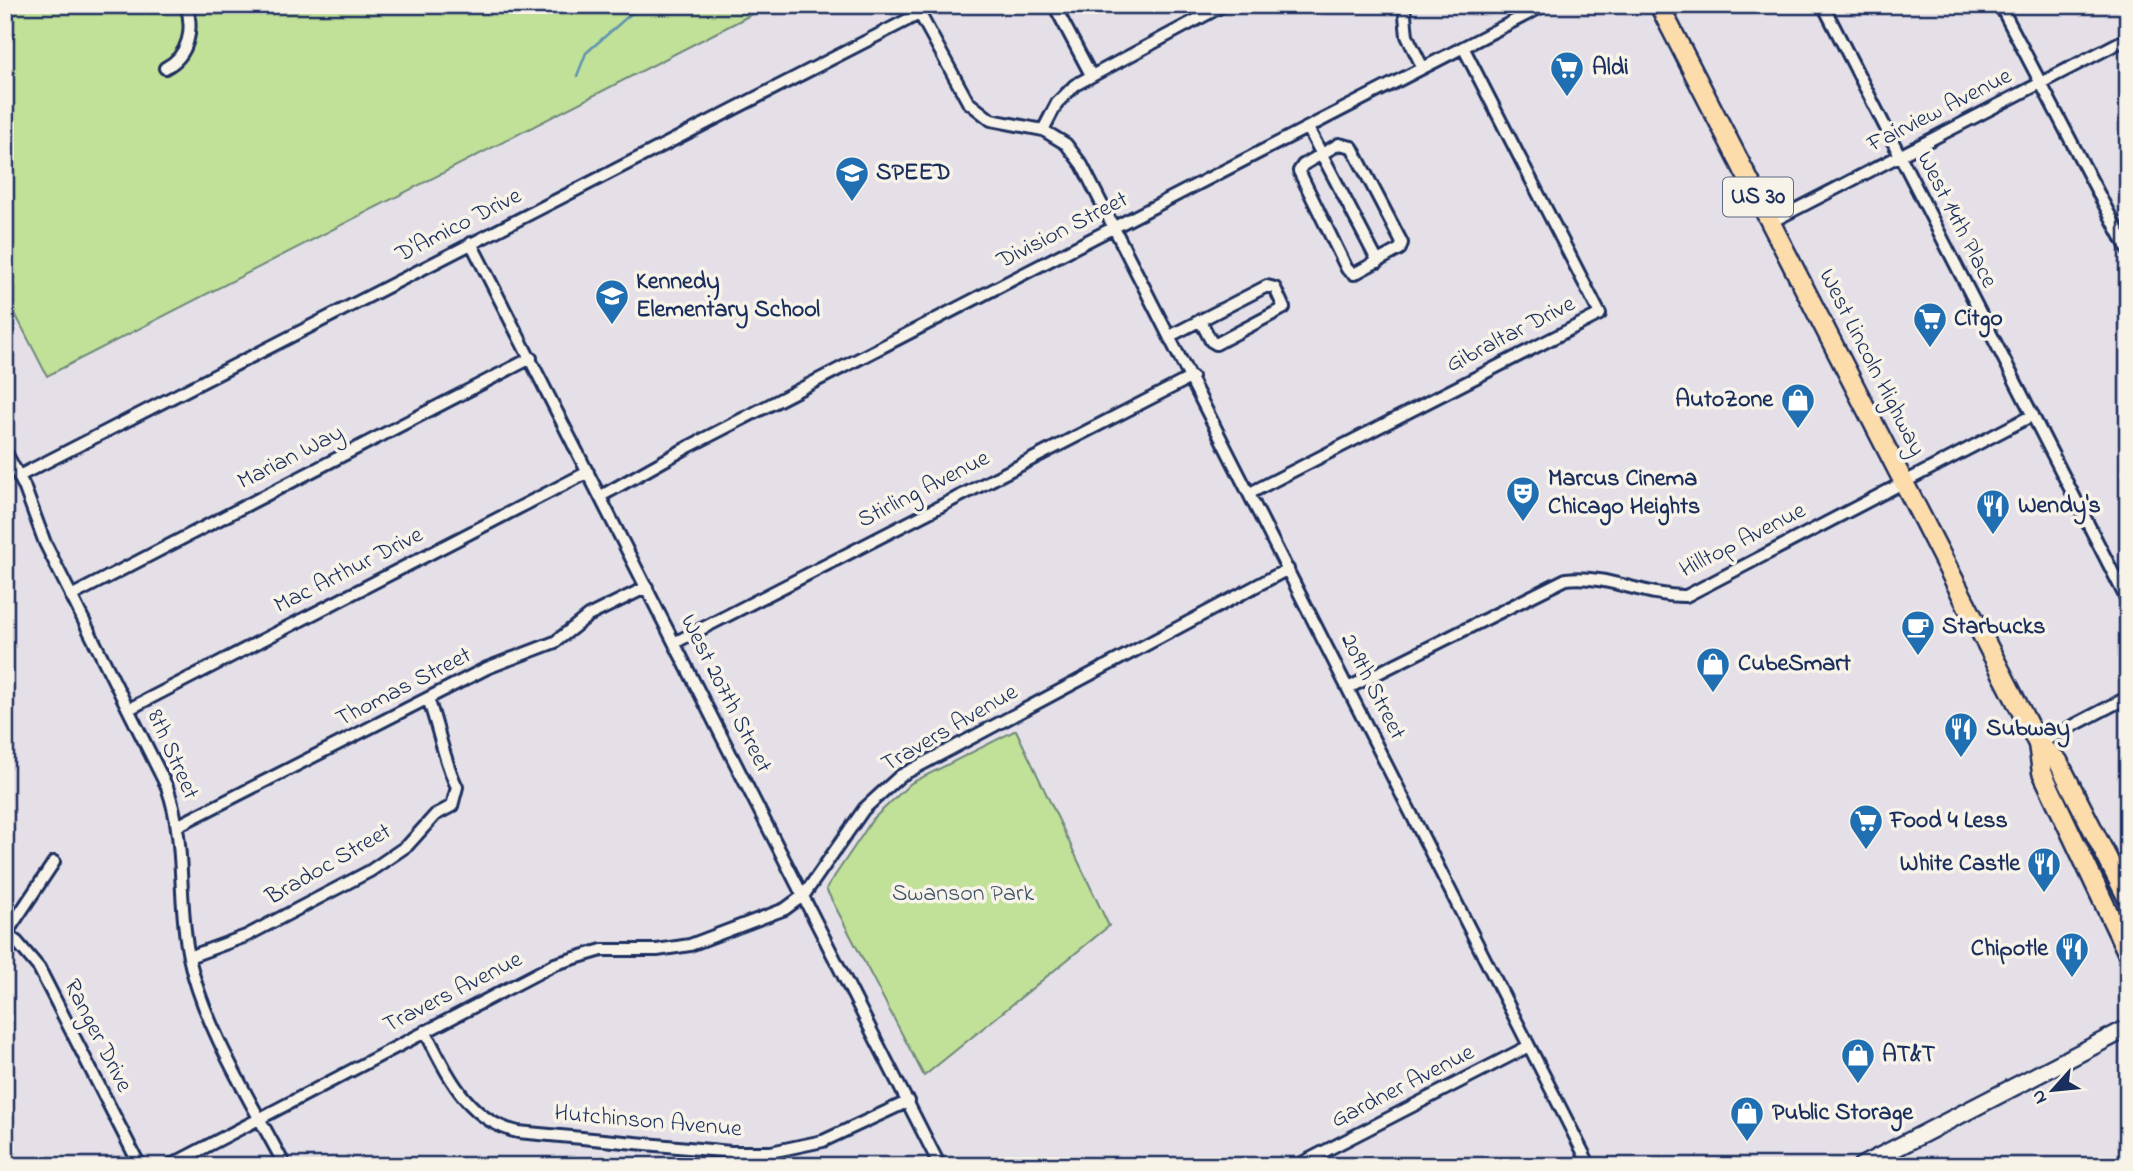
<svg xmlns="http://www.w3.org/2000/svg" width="2133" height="1171" font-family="'Indie Flower',sans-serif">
<rect width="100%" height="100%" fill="#e5e0e7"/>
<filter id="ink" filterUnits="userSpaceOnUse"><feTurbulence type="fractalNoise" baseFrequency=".0143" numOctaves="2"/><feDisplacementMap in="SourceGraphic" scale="14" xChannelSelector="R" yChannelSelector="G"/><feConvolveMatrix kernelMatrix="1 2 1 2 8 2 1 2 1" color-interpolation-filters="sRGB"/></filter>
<g filter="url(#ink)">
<path fill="#c1e098" stroke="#6e887b" stroke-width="2" d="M5 5H770L47 376 5 294Z
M1016 730 1109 926 924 1076 826 889 873 819 911 783Z"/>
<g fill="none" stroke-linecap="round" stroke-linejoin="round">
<path stroke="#5e94b1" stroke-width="2.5" d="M577 76 586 53 641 5"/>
<g stroke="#1b2f5e" stroke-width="16">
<path id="street" d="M915 5 968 102 991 120 1043 130 1066 144 1082 165 1590 1166
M1054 5 1091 75
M1404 5 1407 36 1423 68
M1823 5 2128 602
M2000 5 2128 250
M165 68C189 56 194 29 186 5
M1308 128 1378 262
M1043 130 1057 103 1075 85 1224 5
M1339 144 1352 147 1402 243 1400 249 1354 274 1347 269 1299 171 1303 165Z
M1771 222 2128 38
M471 243 940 1166
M1170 336 1267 286 1275 288 1284 308 1216 344 1211 341 1200 320
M5 451 24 486 45 543 167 787C187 843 177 900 189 957 203 1025 252 1103 285 1166
M19 476 919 14
M1250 493 1600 314 1463 47
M601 496 690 446 1545 5
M71 596 531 358
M676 642 1192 377
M1348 688 1566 579C1607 574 1645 597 1686 596L2033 415
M129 709 588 472
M2038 744 2128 697
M179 825 487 668 555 642 588 616 647 587
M5 933 17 942 39 968 140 1166
M6 934 54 862
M189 957 246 936 370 871 408 845 435 815 452 806 457 787C443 759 439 728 428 699
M425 1031C447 1073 467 1121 518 1132L731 1152H771L823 1141 909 1101
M169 1166 555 964 602 950H657L690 945 785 909 804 895 864 809 900 776 1288 569
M1296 1166 1529 1046"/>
</g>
<g stroke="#1b2f5e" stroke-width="21">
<path id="secondary" d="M1861 1166 2128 1028"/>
</g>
<g stroke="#1b2f5e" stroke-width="23">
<path id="primary" d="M1659 5 2038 744 2042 772 2128 954
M2038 744 2058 761 2128 899"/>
</g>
<use href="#street" stroke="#f7f3e8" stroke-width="10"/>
<use href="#secondary" stroke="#f7f3e8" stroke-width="16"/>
<use href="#primary" stroke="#fddcac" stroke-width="18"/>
</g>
</g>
<defs>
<g id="supermarket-pin" transform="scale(1.75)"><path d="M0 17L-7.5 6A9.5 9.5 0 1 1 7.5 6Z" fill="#1f6fb2" stroke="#f7f3e8"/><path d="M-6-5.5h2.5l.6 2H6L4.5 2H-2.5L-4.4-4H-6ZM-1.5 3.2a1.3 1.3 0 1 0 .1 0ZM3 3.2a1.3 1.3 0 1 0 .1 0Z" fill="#fff"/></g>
<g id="school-pin" transform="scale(1.75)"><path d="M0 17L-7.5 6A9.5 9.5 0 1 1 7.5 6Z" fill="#1f6fb2" stroke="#f7f3e8"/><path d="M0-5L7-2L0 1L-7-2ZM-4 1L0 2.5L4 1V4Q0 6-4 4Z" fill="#fff"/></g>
<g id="shop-pin" transform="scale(1.75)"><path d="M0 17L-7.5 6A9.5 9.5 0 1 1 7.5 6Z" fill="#1f6fb2" stroke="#f7f3e8"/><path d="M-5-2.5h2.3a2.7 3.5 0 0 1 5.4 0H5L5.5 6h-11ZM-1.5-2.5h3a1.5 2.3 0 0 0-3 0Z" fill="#fff"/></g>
<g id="theatre-pin" transform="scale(1.75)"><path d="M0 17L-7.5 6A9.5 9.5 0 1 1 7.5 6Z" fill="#1f6fb2" stroke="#f7f3e8"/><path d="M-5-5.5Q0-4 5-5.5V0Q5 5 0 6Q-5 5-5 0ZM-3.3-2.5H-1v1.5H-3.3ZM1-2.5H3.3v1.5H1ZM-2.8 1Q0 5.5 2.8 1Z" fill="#fff"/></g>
<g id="restaurant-pin" transform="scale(1.75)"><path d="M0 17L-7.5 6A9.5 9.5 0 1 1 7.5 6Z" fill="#1f6fb2" stroke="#f7f3e8"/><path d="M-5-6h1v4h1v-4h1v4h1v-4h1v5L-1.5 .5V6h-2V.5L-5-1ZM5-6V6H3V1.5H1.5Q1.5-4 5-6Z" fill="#fff"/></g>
<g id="cafe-pin" transform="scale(1.75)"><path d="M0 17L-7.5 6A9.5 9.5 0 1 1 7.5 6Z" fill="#1f6fb2" stroke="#f7f3e8"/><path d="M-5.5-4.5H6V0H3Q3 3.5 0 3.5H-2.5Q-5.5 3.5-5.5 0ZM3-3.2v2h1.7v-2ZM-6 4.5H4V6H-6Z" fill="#fff"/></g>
</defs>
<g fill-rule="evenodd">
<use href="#supermarket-pin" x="1567" y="68"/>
<use href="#school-pin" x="852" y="173"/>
<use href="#school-pin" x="612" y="296"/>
<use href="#supermarket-pin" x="1930" y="319"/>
<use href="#shop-pin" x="1798" y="400"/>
<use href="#theatre-pin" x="1523" y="493"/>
<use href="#restaurant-pin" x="1993" y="506"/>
<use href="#cafe-pin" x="1918" y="627"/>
<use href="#shop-pin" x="1713" y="664"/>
<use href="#restaurant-pin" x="1961" y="729"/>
<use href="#supermarket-pin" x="1866" y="821"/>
<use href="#restaurant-pin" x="2044" y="864"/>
<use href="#restaurant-pin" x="2072" y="949"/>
<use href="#shop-pin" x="1858" y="1055"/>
<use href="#shop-pin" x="1747" y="1113"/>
</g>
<g text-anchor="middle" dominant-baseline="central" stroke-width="7" stroke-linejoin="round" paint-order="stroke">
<rect fill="#f7f3e8" stroke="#5d6a87" stroke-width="2" x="1723" y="177.5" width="70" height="39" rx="5"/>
<g font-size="23" font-weight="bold" fill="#1b2f5e">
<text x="1758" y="197">US 30</text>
</g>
<g font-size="24" font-weight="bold" fill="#1b2f5e" stroke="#f7f3e8" text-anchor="start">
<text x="1592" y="68">Aldi</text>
<text x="876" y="173">SPEED</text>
<text x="636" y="282">Kennedy<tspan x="636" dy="28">Elementary School</tspan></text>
<text x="1954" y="319">Citgo</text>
<text x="1773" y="400" text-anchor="end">AutoZone</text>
<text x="1548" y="479">Marcus Cinema<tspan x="1548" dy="28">Chicago Heights</tspan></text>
<text x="2018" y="506">Wendy's</text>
<text x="1942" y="627">Starbucks</text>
<text x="1738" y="664">CubeSmart</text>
<text x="1986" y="729">Subway</text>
<text x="1890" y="821">Food 4 Less</text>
<text x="2020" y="864" text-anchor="end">White Castle</text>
<text x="2048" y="949" text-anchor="end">Chipotle</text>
<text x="1882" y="1055">AT&amp;T</text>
<text x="1772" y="1113">Public Storage</text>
</g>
<g font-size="24" fill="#1b2f5e" stroke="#f7f3e8">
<text transform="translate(1940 111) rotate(-27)">Fairview Avenue</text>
<text transform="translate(1956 220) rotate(63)">West 14th Place</text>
<text transform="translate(459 226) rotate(-27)">D'Amico Drive</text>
<text transform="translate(1063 231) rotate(-27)">Division Street</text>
<text transform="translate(1511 335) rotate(-27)">Gibraltar Drive</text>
<text transform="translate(1871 363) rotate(63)">West Lincoln Highway</text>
<text transform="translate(291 458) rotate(-27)">Marian Way</text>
<text transform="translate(924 490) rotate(-27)">Stirling Avenue</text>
<text transform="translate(1743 541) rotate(-27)">Hilltop Avenue</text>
<text transform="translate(349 571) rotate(-27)">Mac Arthur Drive</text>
<text transform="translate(1372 687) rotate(63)">209th Street</text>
<text transform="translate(404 688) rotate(-27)">Thomas Street</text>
<text transform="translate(725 694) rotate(63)">West 207th Street</text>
<text transform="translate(950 729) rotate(-30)">Travers Avenue</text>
<text transform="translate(172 755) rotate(66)">8th Street</text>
<text transform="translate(329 865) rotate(-30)">Bradoc Street</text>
<text transform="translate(453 993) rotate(-27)">Travers Avenue</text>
<text transform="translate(97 1036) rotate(63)">Ranger Drive</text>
<text transform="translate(1403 1087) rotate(-27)">Gardner Avenue</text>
<text transform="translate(648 1122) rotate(5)">Hutchinson Avenue</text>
</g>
<g font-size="24" fill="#3c526a" stroke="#f7f3e8">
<text x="963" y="894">Swanson Park</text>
</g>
</g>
<rect width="2133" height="1171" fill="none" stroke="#f7f3e8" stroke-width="28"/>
<rect x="14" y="14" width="2105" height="1143" fill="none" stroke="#1b2f5e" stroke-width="2.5" filter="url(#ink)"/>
<g transform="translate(2053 1090) rotate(243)" stroke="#f7f3e8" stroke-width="5" paint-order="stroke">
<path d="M0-5L12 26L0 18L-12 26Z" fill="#1b2f5e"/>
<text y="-10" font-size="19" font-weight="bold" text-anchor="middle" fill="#1b2f5e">N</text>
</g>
</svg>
